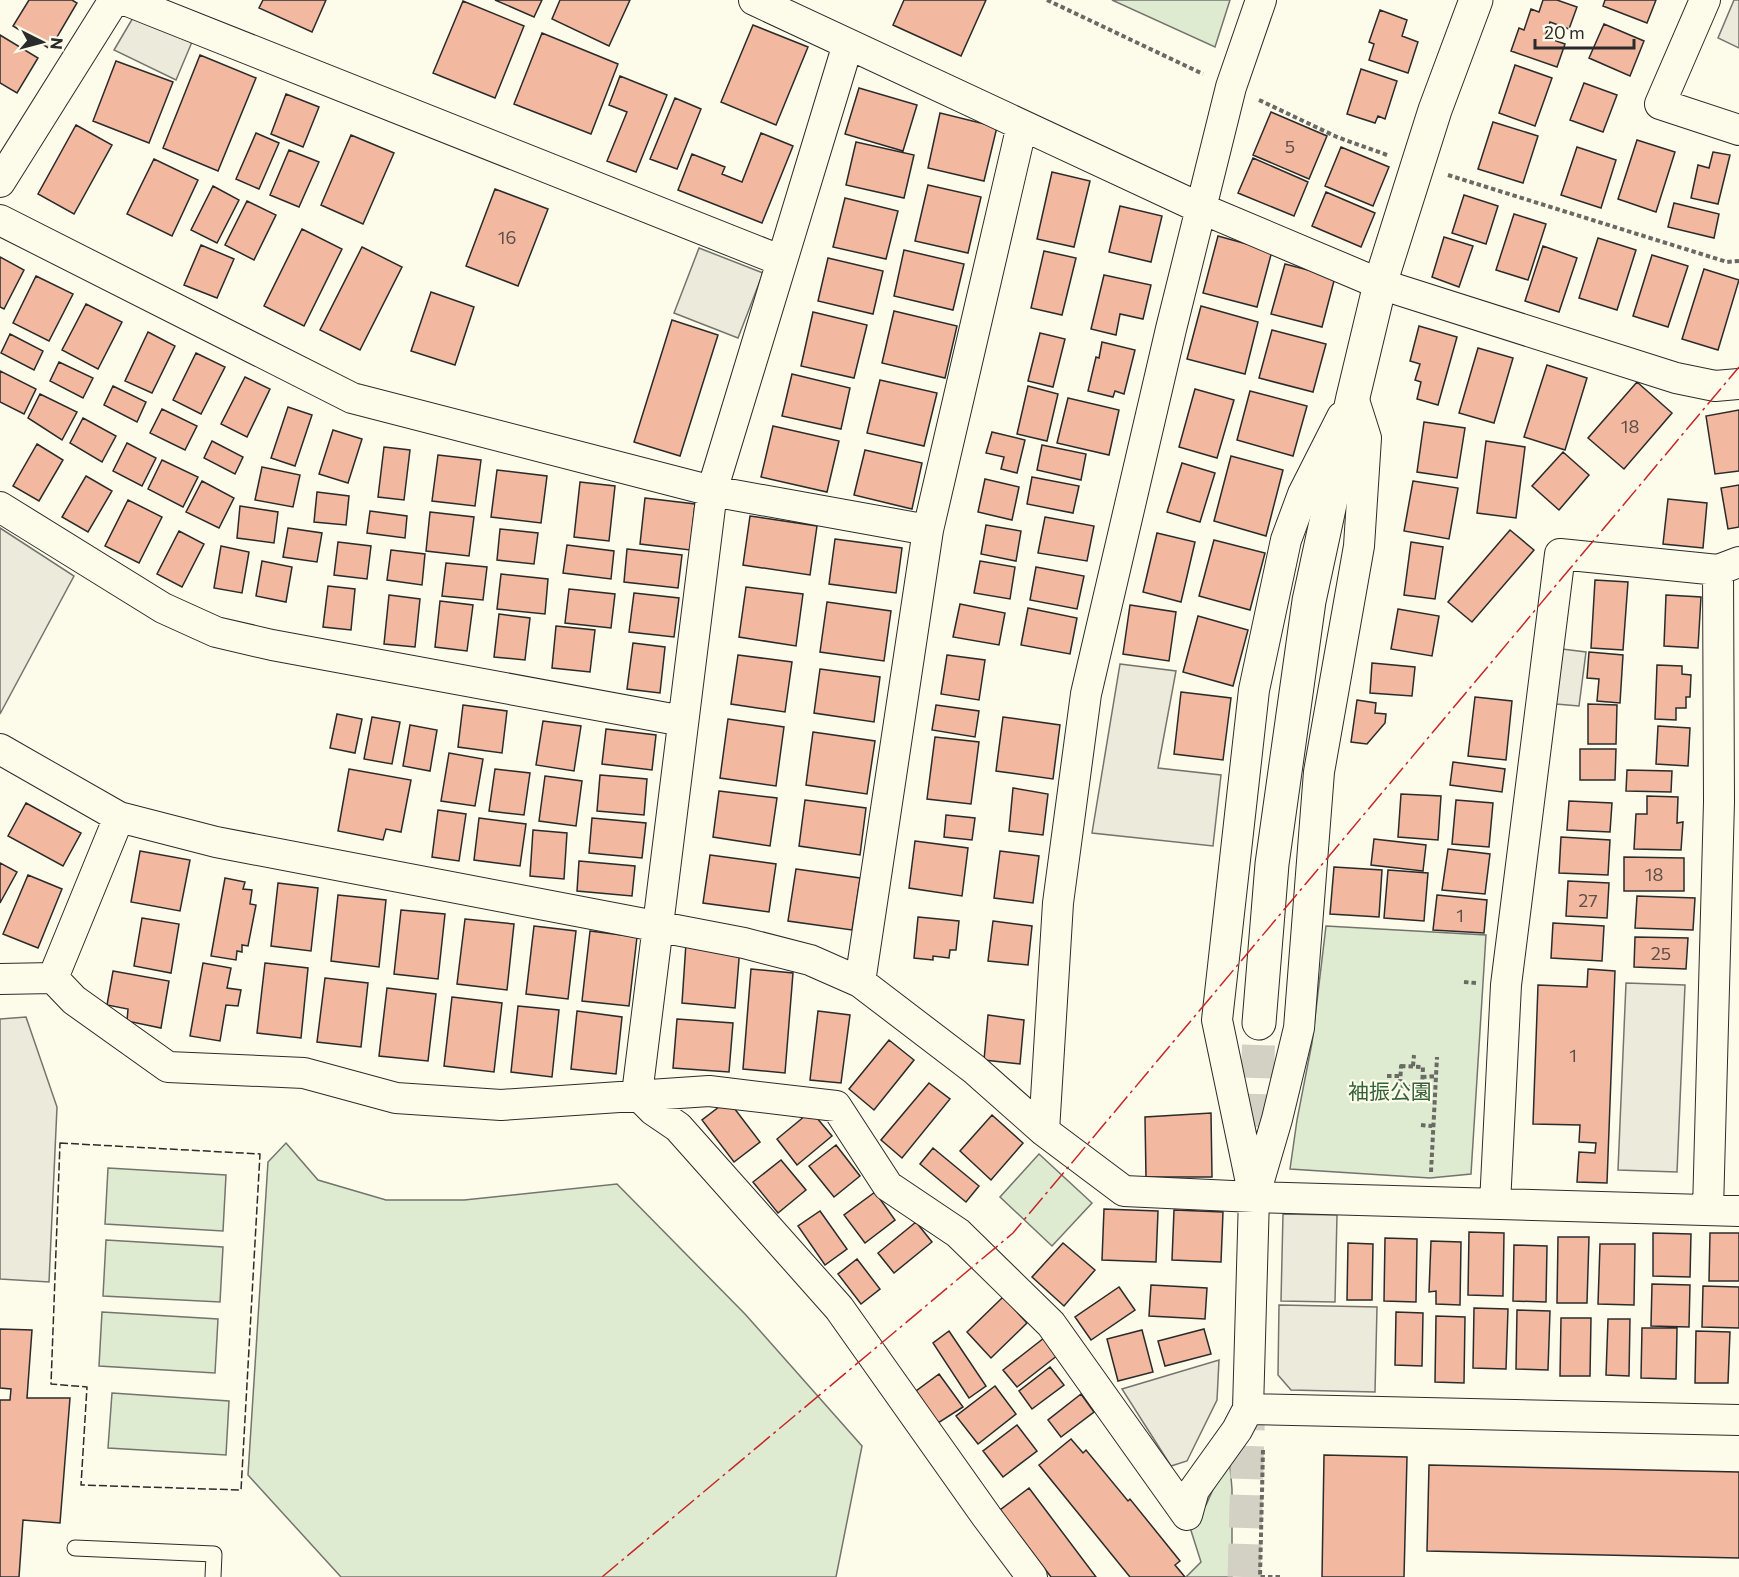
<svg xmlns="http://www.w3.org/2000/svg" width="1739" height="1577" font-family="Commissioner,'Noto Sans JP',sans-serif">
<rect width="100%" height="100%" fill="#fdfbea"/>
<path fill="#deebd1" stroke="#74746e" stroke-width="1.5" d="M1112 0H1230L1215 47Z
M1326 926 1486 935 1471 1174 1430 1178 1290 1169 1297 1120 1312 1043Z
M286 1143 318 1180 386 1200H464L617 1184 745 1314 862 1446 836 1577H341L248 1475 268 1162Z
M1039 1154 1092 1203 1052 1246 1000 1197Z
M108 1168 226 1175 223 1231 105 1224Z
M106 1240 223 1247 220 1302 103 1296Z
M102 1312 218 1319 215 1373 99 1366Z
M112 1393 229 1401 226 1455 108 1448Z
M1229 1454 1232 1489V1577H1186L1201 1562 1187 1518 1206 1505Z"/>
<path fill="#eceadb" stroke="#74746e" stroke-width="1.5" d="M1734 0H1739V48L1718 38Z
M134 16 192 42 176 80 114 50Z
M699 248 763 273 738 338 674 313Z
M0 528 74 576 0 714Z
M1562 649 1586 652 1579 706 1556 704Z
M1120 664 1176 671 1158 768 1221 775 1213 846 1092 833Z
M1626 983 1685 985 1677 1172 1618 1170Z
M26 1017 57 1107 49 1282 0 1279V1019Z
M1283 1214 1337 1215 1335 1302 1281 1301Z
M1279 1305 1377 1307 1375 1392 1291 1390 1278 1375Z
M1219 1360 1217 1400 1187 1461 1171 1466 1122 1389Z"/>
<path fill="#f2b8a0" stroke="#2b2b2b" stroke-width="1.5" d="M29 0H72L77 3 50 49 13 26Z
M263 0H326L312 32 259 8Z
M495 0H542L534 17Z
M560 0H630L609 46 552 19Z
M904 0H986L961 56 893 25Z
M1543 0H1557L1577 7 1569 29 1550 22 1545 37 1565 44 1557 67 1511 51 1519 28 1524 30 1531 9 1539 12Z
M1605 0H1656L1647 23 1603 6Z
M463 1 524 26 495 98 433 73Z
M1380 10 1407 20 1402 36 1418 42 1408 73 1369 60 1374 44 1369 42Z
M1604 24 1644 41 1630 76 1589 58Z
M753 25 808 47 776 125 721 102Z
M542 33 618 64 591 134 514 104Z
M0 35 38 58 17 93 0 83Z
M200 55 256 78 218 171 163 148Z
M116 61 173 82 149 143 93 121Z
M1515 65 1552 78 1535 126 1499 113Z
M1361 69 1397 81 1385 119 1378 116 1375 123 1347 114Z
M620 76 667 95 636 172 607 161 627 112 609 105Z
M1584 83 1617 95 1603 132 1570 120Z
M859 88 917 105 903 151 845 134Z
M286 94 319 107 303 147 271 134Z
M675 98 701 109 677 169 650 159Z
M1271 112 1327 136 1309 179 1253 155Z
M940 113 997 127 984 181 928 168Z
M1493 122 1538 136 1523 183 1478 169Z
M76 125 112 145 74 214 38 194Z
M256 133 279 143 259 189 236 179Z
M761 133 793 146 762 223 678 190 692 154 725 167 722 174 742 182Z
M351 135 394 153 363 224 321 205Z
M1637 140 1675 152 1656 212 1618 199Z
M856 142 914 155 904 198 846 185Z
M1341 147 1389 167 1373 206 1325 186Z
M1577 147 1616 160 1601 208 1561 195Z
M289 150 319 162 299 207 270 195Z
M1713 152 1730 155 1718 204 1691 198 1698 165 1709 168Z
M1253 158 1308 182 1294 216 1238 193Z
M154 159 198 180 172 236 127 214Z
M1052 172 1090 181 1074 247 1037 239Z
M928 185 981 197 968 253 915 241Z
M213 186 239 200 217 243 191 230Z
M495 189 548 209 518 286 466 266Z
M1326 192 1375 213 1361 247 1312 226Z
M1464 195 1498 206 1486 244 1452 233Z
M845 198 898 211 886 259 833 247Z
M247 201 276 215 254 260 225 245Z
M1674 203 1719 214 1714 238 1668 227Z
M1120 206 1162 216 1151 262 1109 252Z
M1514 214 1546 224 1528 280 1496 270Z
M302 229 342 249 304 326 264 306Z
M1218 236 1272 251 1257 307 1203 293Z
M1444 237 1473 246 1459 287 1432 277Z
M1598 238 1636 250 1617 310 1579 298Z
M201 245 234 259 217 298 184 285Z
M1543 246 1577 258 1559 312 1525 301Z
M362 247 402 267 360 350 320 330Z
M904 250 964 264 953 310 894 296Z
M1044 251 1076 258 1062 315 1031 308Z
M1652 255 1688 266 1668 327 1633 316Z
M0 257 24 270 4 309 0 307Z
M828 258 883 271 873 314 818 301Z
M1285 264 1335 277 1322 327 1271 314Z
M1704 269 1739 280 1718 350 1682 339Z
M1104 275 1151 285 1143 319 1120 314 1116 335 1091 329Z
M36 276 73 294 49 341 13 323Z
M431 292 474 307 455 365 411 351Z
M86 304 122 322 98 369 62 350Z
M1201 306 1258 322 1245 374 1187 359Z
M894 311 957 326 945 378 882 363Z
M813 312 867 325 854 378 801 366Z
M672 320 718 335 680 456 634 442Z
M1419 326 1457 337 1438 405 1417 399 1421 382 1415 380 1420 364 1410 361Z
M1272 330 1326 344 1313 392 1259 378Z
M148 332 175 346 152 393 125 381Z
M1040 333 1065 339 1053 387 1028 381Z
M10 334 43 351 34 370 1 353Z
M1102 342 1135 350 1124 394 1115 391 1113 397 1088 391 1096 357 1099 358Z
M1478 348 1513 358 1494 423 1459 413Z
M196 353 225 367 201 414 173 400Z
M59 362 93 378 83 398 50 381Z
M1547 365 1587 378 1565 450 1524 437Z
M0 371 36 389 24 414 0 402Z
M792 374 850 388 841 429 782 416Z
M245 377 270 389 247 437 221 424Z
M880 380 937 393 924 446 867 433Z
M1637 382 1672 413 1624 469 1588 438Z
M113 386 146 402 137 422 104 405Z
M1028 386 1058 394 1047 441 1017 434Z
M1195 389 1234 400 1217 458 1179 447Z
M1250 391 1307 406 1293 456 1237 440Z
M40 394 77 412 62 440 28 418Z
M1068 398 1119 410 1109 455 1057 443Z
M288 407 312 415 295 466 271 458Z
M162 409 197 426 185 450 150 433Z
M1739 410V471L1715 474 1706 416Z
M83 418 116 436 102 462 70 443Z
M1424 422 1465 428 1457 478 1417 472Z
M773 426 839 441 827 492 761 477Z
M333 430 362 439 348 483 319 474Z
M992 432 1025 440 1017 473 1001 469 1004 457 986 453Z
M212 441 243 457 235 474 204 458Z
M1486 441 1525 447 1516 518 1477 513Z
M127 443 156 458 142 486 113 471Z
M37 444 63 460 39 501 13 486Z
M1042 445 1086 454 1081 480 1037 470Z
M384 447 410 450 404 500 378 497Z
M865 450 922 463 912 509 854 495Z
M1563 452 1589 475 1559 510 1532 486Z
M438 455 481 460 475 506 432 501Z
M1231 456 1283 470 1266 536 1214 521Z
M162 460 198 477 183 507 148 489Z
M1182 463 1215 473 1200 522 1167 512Z
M262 467 300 475 293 507 255 500Z
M497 470 547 476 541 523 491 517Z
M86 476 112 491 88 532 62 517Z
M1032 477 1079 486 1073 513 1027 504Z
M985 479 1019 487 1012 520 978 512Z
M202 481 234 498 219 528 186 512Z
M1413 481 1458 488 1449 539 1404 531Z
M580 482 615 486 609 541 574 537Z
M1739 485V527L1728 529 1721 488Z
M317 492 349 496 346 525 314 522Z
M645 498 695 504 690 550 640 544Z
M1668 499 1707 503 1703 548 1663 544Z
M128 500 162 517 139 563 105 546Z
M240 506 278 512 274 543 237 538Z
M370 511 407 516 405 538 367 533Z
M430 512 474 517 469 556 426 551Z
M750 516 817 526 810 575 743 565Z
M1045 517 1094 526 1087 561 1038 553Z
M986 525 1021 531 1016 561 981 554Z
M288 528 322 533 317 562 283 557Z
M500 529 538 533 534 564 497 560Z
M1510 530 1534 550 1472 622 1448 602Z
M179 531 204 544 182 587 157 574Z
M1157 533 1195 542 1181 602 1143 592Z
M835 539 902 548 896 593 829 584Z
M1214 540 1265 553 1250 610 1199 596Z
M338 542 371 546 367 579 334 575Z
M1411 542 1443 547 1435 599 1404 595Z
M567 545 614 551 611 579 563 573Z
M221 546 249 552 242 593 214 588Z
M627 549 682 555 678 588 624 582Z
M391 550 425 554 422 585 387 580Z
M262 561 292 567 286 602 256 596Z
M980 561 1015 567 1010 599 974 593Z
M446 563 487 567 483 600 442 596Z
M1036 567 1084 576 1077 609 1030 600Z
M501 574 548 579 545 614 497 609Z
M1595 580 1628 582 1623 650 1591 648Z
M328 586 355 589 351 630 323 627Z
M746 587 803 594 796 646 739 637Z
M569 589 615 594 611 628 565 623Z
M634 593 679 598 674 637 629 632Z
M389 595 420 599 415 647 384 644Z
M1666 595 1701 597 1698 648 1664 646Z
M440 601 473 605 467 651 435 647Z
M827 602 891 611 884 661 820 652Z
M960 604 1005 613 999 645 953 637Z
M1130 605 1176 612 1169 661 1123 654Z
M1028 608 1077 618 1070 654 1021 645Z
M1398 609 1439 616 1432 656 1391 649Z
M499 614 530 618 525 660 494 657Z
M1198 616 1248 630 1233 686 1183 672Z
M556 626 595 630 590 672 552 668Z
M633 643 665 647 660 693 627 689Z
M1589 652 1623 655 1620 703 1597 701 1599 679 1587 678Z
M738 655 792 662 785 712 731 704Z
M947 655 985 660 979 700 941 694Z
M1372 663 1415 667 1412 696 1370 693Z
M1657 665 1682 666V674L1691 675 1690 697H1686V708H1676V720L1655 719Z
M820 669 880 677 874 722 814 713Z
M1181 692 1231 698 1223 760 1174 754Z
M1475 697 1512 701 1506 760 1468 756Z
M1357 700 1376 703 1375 713 1386 714 1385 723 1367 744 1351 742Z
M1588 704 1617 705 1616 744H1588Z
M463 705 507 711 502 753 458 747Z
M936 705 979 711 975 737 932 730Z
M337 714 362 719 355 753 330 748Z
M372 717 400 722 392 764 364 759Z
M1003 717 1060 725 1053 779 996 771Z
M728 719 784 727 776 786 720 778Z
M543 721 581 726 574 771 536 765Z
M410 725 437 730 430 771 403 766Z
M1658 726 1690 728 1688 766 1656 764Z
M606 729 656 735 652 770 602 764Z
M813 732 875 741 867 794 806 785Z
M935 737 979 742 971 804 927 799Z
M1580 749H1616L1615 780H1580Z
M449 753 483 759 475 806 441 801Z
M1453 762 1505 769 1502 792 1450 785Z
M349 769 411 780 401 832 386 829 383 840 338 831Z
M495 769 530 773 524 815 489 811Z
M1627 770 1672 771 1671 792 1626 791Z
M600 775 647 779 644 815 597 811Z
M545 776 582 781 576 826 539 821Z
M1013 788 1048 794 1043 835 1009 831Z
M719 791 777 798 770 846 713 837Z
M1401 794 1441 796 1438 840 1398 837Z
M1647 796 1678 797 1677 823 1683 822 1681 850 1634 849 1636 814H1647Z
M805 800 866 808 860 855 799 846Z
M1456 800 1493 803 1489 847 1452 844Z
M1569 801 1612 803 1610 832 1567 830Z
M26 803 81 833 63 866 8 836Z
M438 810 466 814 459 861 432 857Z
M946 815 975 818 972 840 944 837Z
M479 818 526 824 520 866 474 860Z
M592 818 646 823 642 858 589 853Z
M533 830 567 833 564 879 530 876Z
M1561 837 1610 840 1608 875 1559 873Z
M1374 839 1426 845 1423 871 1371 865Z
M915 841 968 848 962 896 909 888Z
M1448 849 1490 854 1485 894 1442 890Z
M140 851 190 860 180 911 131 902Z
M1000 851 1039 856 1033 903 994 898Z
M710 855 776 864 769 912 703 903Z
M1624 857 1684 858V891H1624Z
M579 861 635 866 632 896 577 891Z
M0 863 17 872 0 903Z
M1334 867 1382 870 1379 917 1330 914Z
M796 869 860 878 852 930 788 921Z
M1388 870 1428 873 1424 921 1384 918Z
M28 875 62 889 38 948 3 934Z
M225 878 245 882 243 889 252 890 250 904 256 905 248 946 242 945V952L237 951 236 960 211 956Z
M1568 881 1609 883 1607 918 1566 916Z
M278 883 318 888 311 951 271 946Z
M338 895 386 900 379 967 331 961Z
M1437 895 1487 900 1484 933 1433 930Z
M1637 896 1695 898 1693 930 1635 928Z
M401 910 445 914 438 979 394 974Z
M918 917 959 921 956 950H950L949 958 933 956V960L914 958Z
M142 918 179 924 171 973 134 966Z
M465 919 514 924 507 990 457 984Z
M993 921 1032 926 1028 965 988 961Z
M1553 923 1604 926 1602 961 1551 958Z
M534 926 576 931 568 999 526 994Z
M590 931 637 937 629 1006 582 1001Z
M1635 937 1688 938 1686 969 1634 967Z
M686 943 740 947 735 1008 682 1003Z
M203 963 231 968 227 988 241 990 238 1006 226 1005 220 1041 190 1036Z
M265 963 308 968 301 1038 257 1033Z
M751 969 793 973 785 1073 743 1069Z
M1588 969 1615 971 1607 1183 1577 1182 1579 1152 1595 1153 1596 1143 1579 1142 1580 1125 1533 1124 1538 985 1587 987Z
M113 971 169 981 161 1028 127 1021 128 1009 107 1005Z
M325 978 368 983 361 1047 317 1042Z
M387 988 436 994 428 1061 379 1056Z
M452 997 502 1003 494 1072 444 1066Z
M518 1006 559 1010 552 1077 511 1072Z
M577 1011 622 1017 616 1074 571 1069Z
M818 1011 850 1015 841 1083 810 1080Z
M988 1015 1024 1020 1020 1064 984 1060Z
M677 1019 733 1023 729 1072 673 1068Z
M889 1040 914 1060 874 1110 849 1089Z
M929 1083 950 1099 902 1158 881 1140Z
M728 1100 760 1142 734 1162 702 1120Z
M811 1111 832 1136 797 1165 777 1139Z
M1211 1113 1212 1177H1146L1145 1117Z
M992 1115 1023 1143 991 1180 960 1151Z
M836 1145 860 1176 834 1197 809 1166Z
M933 1148 979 1186 966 1202 920 1164Z
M781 1160 806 1190 778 1213 753 1182Z
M875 1192 895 1220 865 1243 844 1215Z
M1104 1209 1158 1211 1156 1262 1102 1260Z
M1174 1210 1223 1212 1221 1262 1172 1260Z
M820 1211 847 1249 825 1265 798 1226Z
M916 1222 932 1242 894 1273 878 1253Z
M1469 1232 1504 1233 1503 1296 1468 1295Z
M1653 1233 1691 1234 1690 1277 1653 1276Z
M1710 1233H1739V1281H1709Z
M1558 1237H1589L1587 1303H1557Z
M1385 1238 1417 1239 1416 1302 1384 1301Z
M1431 1241 1461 1242 1460 1305 1436 1304V1291L1429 1292Z
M1063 1243 1095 1270 1064 1306 1032 1277Z
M1348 1243 1373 1244 1372 1300H1347Z
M1600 1244H1635L1634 1305 1598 1304Z
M1514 1245 1547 1246 1546 1302 1513 1301Z
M857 1259 880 1289 861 1304 838 1274Z
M1652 1284 1690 1285 1689 1327 1651 1326Z
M1151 1285 1207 1288 1205 1319 1149 1316Z
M1703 1286 1739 1287V1328L1702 1327Z
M1119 1287 1135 1310 1091 1340 1075 1317Z
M1003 1297 1027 1323 991 1358 967 1332Z
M1474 1308 1508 1309 1506 1369 1473 1368Z
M1517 1310 1550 1311 1548 1370 1516 1369Z
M1396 1312 1423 1313 1422 1366 1395 1365Z
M1436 1316 1465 1317 1464 1383 1435 1382Z
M1561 1318H1591L1590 1376H1560Z
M1608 1319H1630L1629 1376 1606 1375Z
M1642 1328H1677L1676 1379 1641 1378Z
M0 1329 32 1330 27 1398H70L60 1523 23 1520 19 1577H0V1400H10L11 1389 0 1388Z
M1204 1329 1211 1354 1165 1366 1158 1341Z
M1142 1330 1153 1372 1118 1381 1107 1339Z
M949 1331 986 1386 969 1398 933 1343Z
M1696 1331 1730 1332 1728 1383H1695Z
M1044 1338 1058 1355 1017 1387 1003 1370Z
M1050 1367 1064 1385 1032 1409 1019 1391Z
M939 1374 963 1407 938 1423 916 1391Z
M995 1386 1016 1414 978 1444 956 1416Z
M1081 1394 1094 1412 1061 1437 1048 1420Z
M1017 1425 1037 1451 1003 1477 983 1451Z
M1071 1439 1083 1453 1086 1450 1128 1501 1130 1499 1180 1561 1175 1565 1185 1577H1130L1039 1465Z
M1324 1455 1407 1457 1404 1577H1322Z
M1429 1465 1739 1472V1558L1427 1551Z
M1029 1488 1096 1577H1051L1000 1510Z"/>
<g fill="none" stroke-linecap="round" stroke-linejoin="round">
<path stroke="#d3d1c4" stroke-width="33" stroke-dasharray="33 16" stroke-linecap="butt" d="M1255 1176 1259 1023
M1244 1577 1249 1396"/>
<g stroke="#2b2b2b" stroke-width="17">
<path id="service" d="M75 1548 214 1554 213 1577"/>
</g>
<g stroke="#2b2b2b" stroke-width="32">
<path id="minor" d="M125 0 782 261
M754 0 1200 208 1380 284 1676 378 1715 386 1739 384
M1705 0 1660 104 1739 130
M848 44 712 491 637 1094 653 1110 678 1127 839 1308 987 1517 1032 1577
M0 182 114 0
M0 220 352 398 712 491 928 530
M0 507 163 608 216 632 272 645 683 721
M0 749 119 817 216 842 744 943 810 960 860 982 974 1069 1044 1131 1124 1191 1254 1197 1739 1211
M53 978 74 1000 168 1067 304 1073 396 1098 501 1105 709 1091 836 1106 888 1186 958 1233 1051 1324 1187 1515 1194 1490 1237 1430 1248 1409 1254 1197 1217 1020 1254 690 1286 540 1303 494 1342 417
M0 979 53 978 119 817
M860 982 928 530 1022 125
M1044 1131 1058 903 1086 694 1171 329 1231 87 1261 0
M1255 1194 1277 1119 1299 1028 1319 772 1359 546 1366 438 1353 397
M1495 1204 1506 985 1560 554 1718 570 1739 562
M1708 1210 1719 802 1718 570
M1248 1409 1739 1420"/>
</g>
<g stroke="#2b2b2b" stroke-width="35">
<path id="tertiary" d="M1259 1023 1272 864 1309 601 1353 397 1380 284 1435 110 1476 0"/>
</g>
<path stroke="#6a6964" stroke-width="4" stroke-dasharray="4.5 3" stroke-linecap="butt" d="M1047 0 1203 74
M1259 100 1337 137 1387 155
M1448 175 1727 262 1739 261
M1464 982 1476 983
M1401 1066 1423 1067 1422 1088 1400 1086Z
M1413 1066 1414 1055
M1387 1076H1401
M1422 1077 1436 1076
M1415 1099 1416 1087
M1421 1125 1432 1126
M1431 1172 1437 1057
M1263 1450 1260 1577H1282"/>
<use href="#service" stroke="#fdfbea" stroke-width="15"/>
<use href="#minor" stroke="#fdfbea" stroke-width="30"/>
<use href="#tertiary" stroke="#fdfbea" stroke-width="33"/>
<path stroke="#2b2b2b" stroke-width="1.5" stroke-dasharray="8 3" stroke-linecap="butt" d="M60 1143 260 1154 241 1490 81 1485 87 1387 51 1384Z"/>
<path stroke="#c62828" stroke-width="1.5" stroke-dasharray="21 4.5 3 4.5" stroke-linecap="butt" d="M602 1577 1013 1233 1739 367"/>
</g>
<g text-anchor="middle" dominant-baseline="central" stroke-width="4.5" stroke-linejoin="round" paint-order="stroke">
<g font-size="18" fill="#5d4e48">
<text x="1290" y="146">5</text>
<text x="507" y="237">16</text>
<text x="1630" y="426">18</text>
<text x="1654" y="874">18</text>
<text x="1588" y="900">27</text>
<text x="1460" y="915">1</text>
<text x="1661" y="953">25</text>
<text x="1573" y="1055">1</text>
</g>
<g font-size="21" fill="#34623c" stroke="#fdfbea">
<text x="1390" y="1090">袖振公園</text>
</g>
</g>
<g transform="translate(42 42) rotate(96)" stroke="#fdfbea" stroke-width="4.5" paint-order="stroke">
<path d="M0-4.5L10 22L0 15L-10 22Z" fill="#2b2b2b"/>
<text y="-9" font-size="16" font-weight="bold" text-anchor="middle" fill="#2b2b2b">N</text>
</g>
<path d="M1535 39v9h99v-9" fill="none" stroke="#2b2b2b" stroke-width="3"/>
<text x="1544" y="39" font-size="18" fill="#2b2b2b" stroke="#fdfbea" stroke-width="4.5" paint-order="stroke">20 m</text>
</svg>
